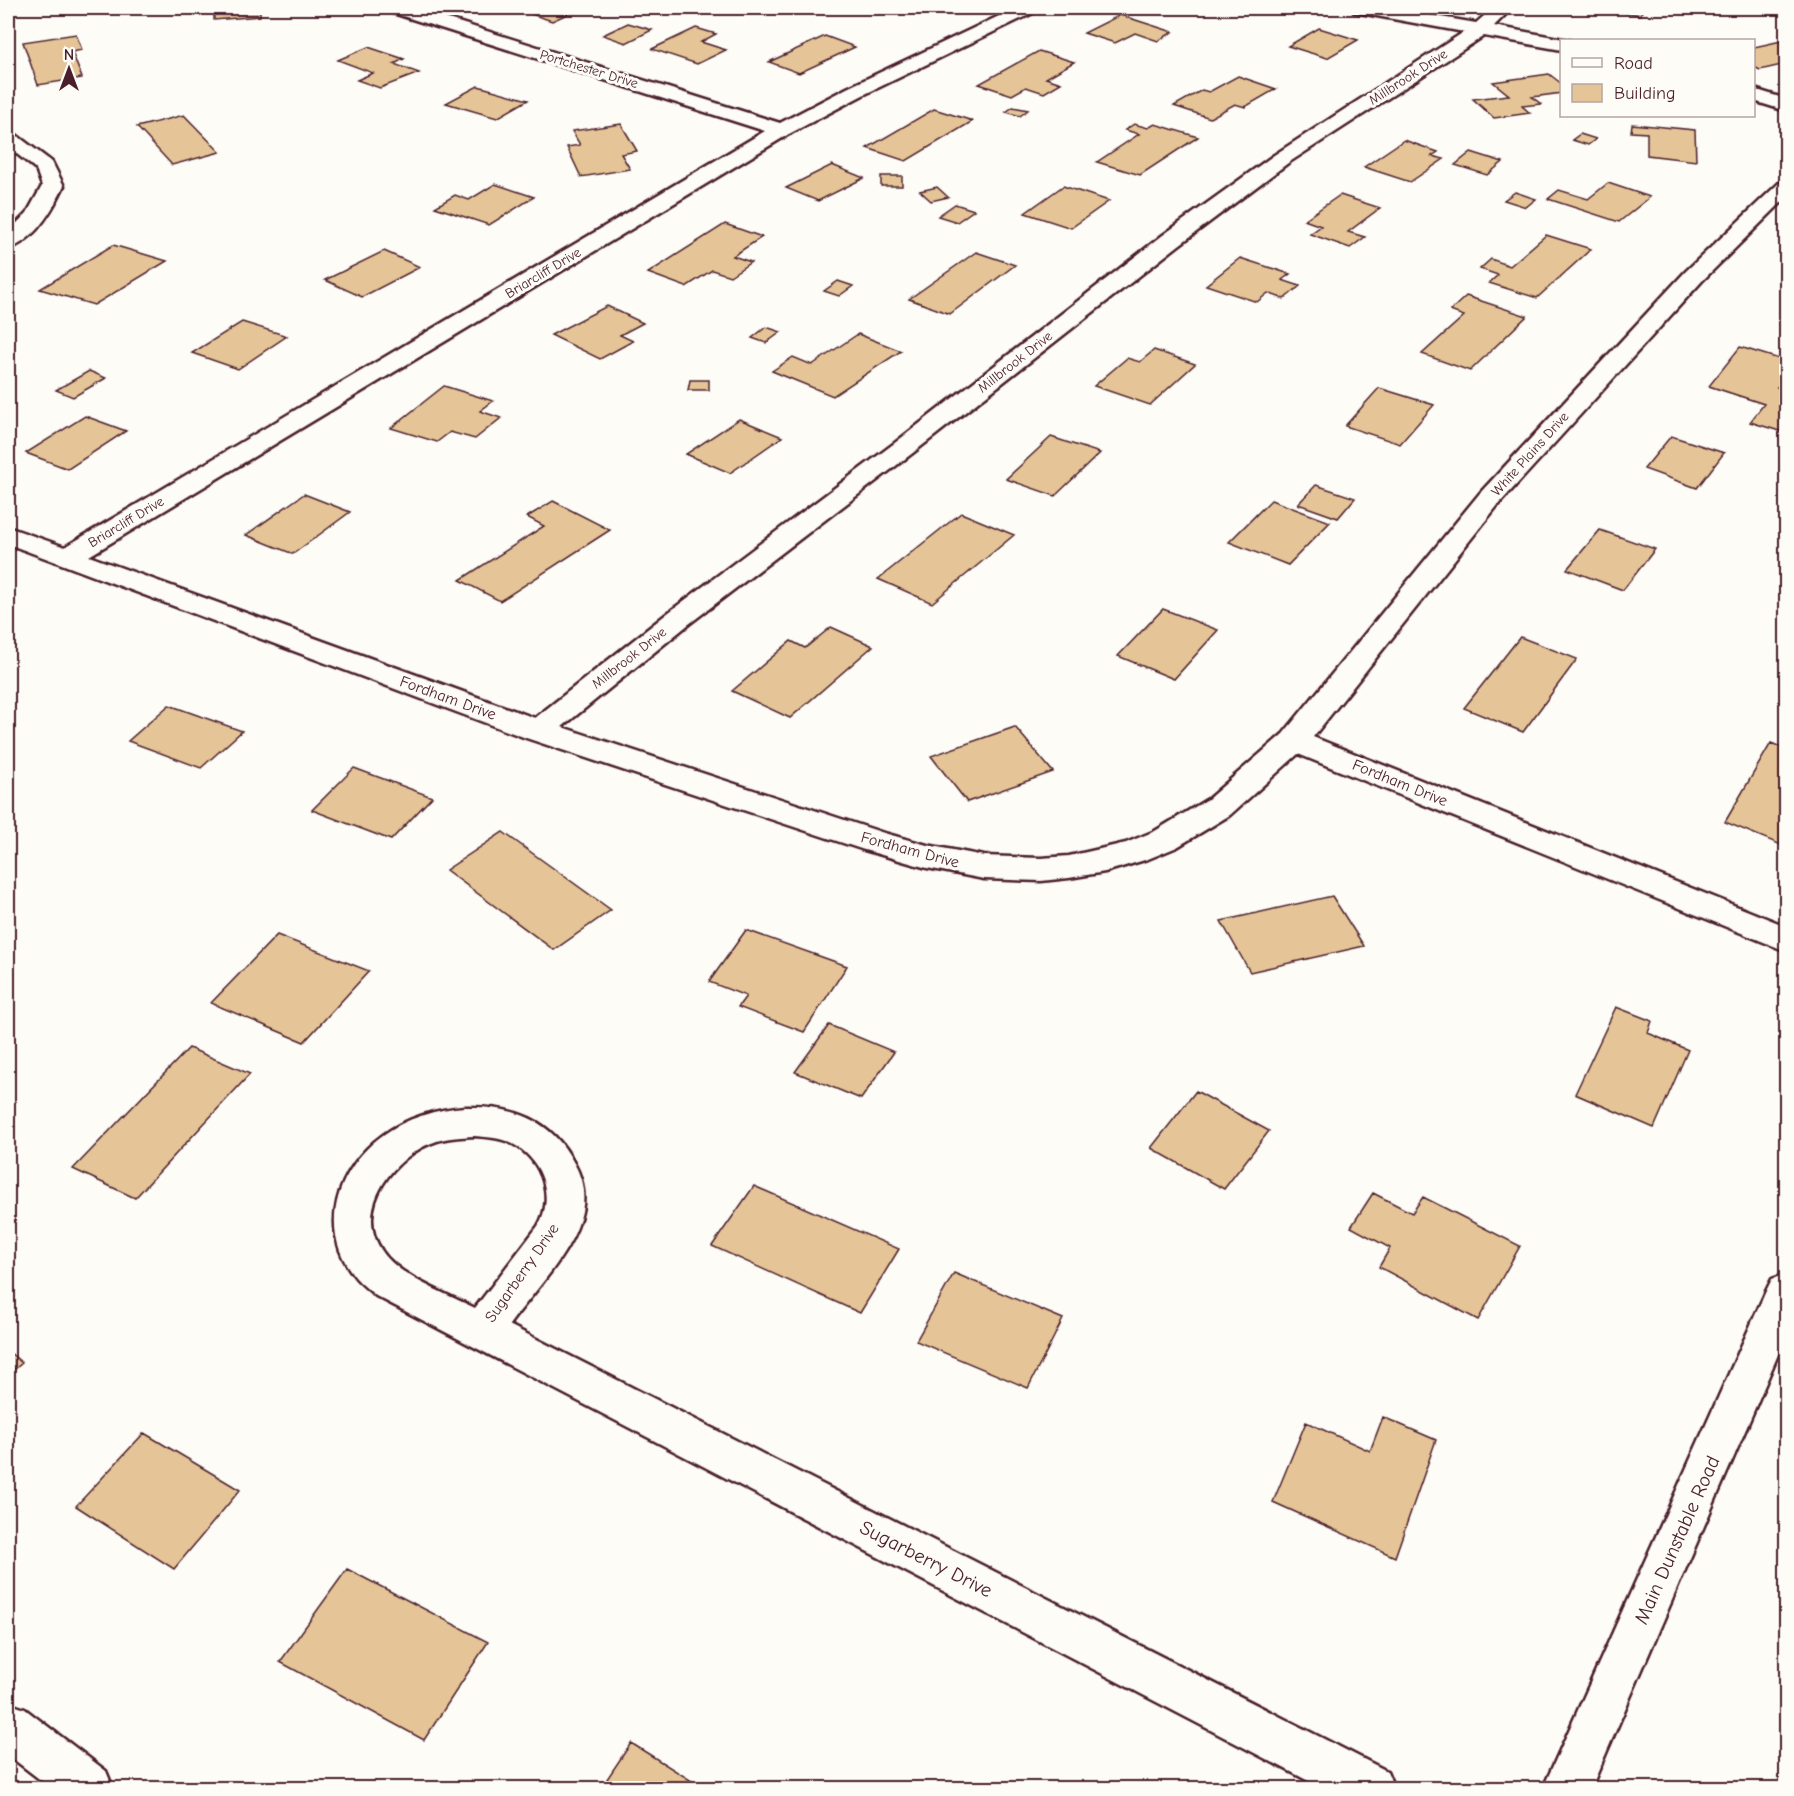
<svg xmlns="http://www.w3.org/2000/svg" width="1794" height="1796" font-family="'Comic Neue',sans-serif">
<rect width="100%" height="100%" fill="#fdfcf7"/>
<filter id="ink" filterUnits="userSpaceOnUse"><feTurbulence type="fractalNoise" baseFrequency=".0167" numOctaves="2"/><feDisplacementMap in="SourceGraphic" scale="12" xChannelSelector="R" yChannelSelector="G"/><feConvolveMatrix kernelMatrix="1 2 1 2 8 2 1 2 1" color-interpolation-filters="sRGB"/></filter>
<g filter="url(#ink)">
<path fill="#e5c497" stroke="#4a1f2b" stroke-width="1.5" d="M214 8H260V16L214 20Z
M513 8H581L552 21Z
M1598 8H1644L1640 15Z
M1120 15 1173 32 1158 41 1135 33 1115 43 1084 33Z
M628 23 652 30 626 43 603 35Z
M696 28 716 34 701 42 726 50 697 64 652 49Z
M1319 28 1358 40 1327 58 1288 46Z
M76 34 82 50 72 52 82 78 38 85 23 42Z
M825 36 855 47 799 73 769 62Z
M1786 40V64L1760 70 1754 67V47Z
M368 47 404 59 394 64 419 73 380 88 357 80 373 73 338 60Z
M1039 51 1074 62 1046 78 1061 83 1044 93 1026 87 1012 95 979 84Z
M1549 74 1562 84V93L1532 97 1541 104 1522 106 1530 113 1494 118 1473 99 1509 95 1493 82Z
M1238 76 1276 89 1245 107 1235 104 1210 118 1174 106 1202 90 1209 92Z
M478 86 528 100 497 118 446 103Z
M1013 107 1028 110 1020 116 1006 112Z
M934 109 973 121 906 161 867 148Z
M184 115 220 152 172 165 137 127Z
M621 124 637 151 621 154 630 169 581 177 567 147 580 145 572 131Z
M1134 124 1148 128 1155 124 1198 137 1140 175 1097 162 1139 134 1125 130Z
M1632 124 1695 130 1696 161 1647 155V133L1631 132Z
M1580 134 1596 139 1588 145 1572 140Z
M1404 140 1438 152 1432 156 1444 159 1410 182 1364 167Z
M1471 152 1503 162 1487 175 1455 165Z
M832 165 864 178 818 201 786 188Z
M881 176H902V186H881Z
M1608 183 1650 197 1619 222 1548 199 1559 190 1588 199Z
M495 184 534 197 489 225 435 207 455 195 469 200Z
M1063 186 1109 201 1071 228 1025 213Z
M937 187 948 197 931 201 920 191Z
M1515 192 1536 199 1526 207 1504 200Z
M1340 195 1380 208 1348 232 1365 237 1350 248 1310 234 1321 226 1304 220Z
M955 204 974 210 957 222 938 216Z
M725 224 762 237 733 256 751 262 730 276 712 270 686 287 648 273Z
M1546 235 1591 249 1537 298 1489 283 1498 275 1480 269 1491 259 1510 266Z
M113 245 167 261 94 305 40 289Z
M384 251 420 267 362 297 325 280Z
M976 252 1015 265 950 314 909 299Z
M1240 258 1290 274 1282 280 1300 286 1284 299 1268 293 1257 302 1206 285Z
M838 281 853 286 839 296 824 291Z
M1466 296 1527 316 1470 371 1422 354 1464 316 1450 311Z
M607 306 643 323 620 335 633 341 600 359 551 335Z
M242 322 287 336 238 369 192 353Z
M766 327 781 332 766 343 752 338Z
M858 334 901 351 833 396 772 371 793 357 812 365Z
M1740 347 1786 361V374L1777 387 1786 390V402L1782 408 1786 410V433L1750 422 1764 404 1709 386Z
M1154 350 1195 364 1150 405 1094 386 1127 358 1140 362Z
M89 371 106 378 73 397 56 390Z
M690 380H709V390H688Z
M444 386 493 401 480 411 501 418 475 439 450 432 437 442 391 428Z
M1379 388 1434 405 1400 444 1345 426Z
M85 416 126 431 68 469 26 453Z
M739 419 782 437 730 473 686 454Z
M1671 436 1724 453 1697 488 1644 469Z
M1051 437 1100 453 1055 496 1006 479Z
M1316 485 1355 498 1338 518 1298 504Z
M304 494 350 512 293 554 246 535Z
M1271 500 1330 522 1288 565 1229 542Z
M553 501 610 530 500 601 460 580 544 526 527 517Z
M961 513 1014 535 932 603 878 579Z
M1600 530 1655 549 1623 590 1567 569Z
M1163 609 1218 630 1174 679 1118 656Z
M831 627 873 646 790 718 732 691 791 641 805 648Z
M1520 637 1577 659 1523 732 1464 708Z
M169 705 242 731 201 768 128 741Z
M1015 727 1053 772 967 802 931 756Z
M1771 743 1786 749V847L1725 822Z
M354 768 432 797 391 840 312 810Z
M503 832 611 910 554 950 446 870Z
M1332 896 1364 946 1250 972 1221 921Z
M746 930 847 966 804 1032 738 1007 746 996 709 982Z
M277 935 369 971 304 1042 211 1003Z
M1616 1007 1652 1021 1648 1033 1688 1050 1654 1128 1575 1094Z
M829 1025 894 1052 861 1099 795 1072Z
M189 1048 250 1074 135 1198 73 1169Z
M1196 1091 1269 1131 1224 1189 1151 1148Z
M754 1186 899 1249 860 1313 712 1246Z
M1373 1193 1412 1213 1423 1197 1520 1246 1478 1320 1379 1267 1390 1248 1351 1227Z
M954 1273 1063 1319 1028 1388 916 1341Z
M8 1351 22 1363 8 1375Z
M1383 1417 1436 1440 1395 1557 1273 1502 1306 1422 1370 1451Z
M144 1433 240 1490 174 1569 76 1506Z
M347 1569 488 1642 424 1740 280 1662Z
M631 1743 703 1788H601Z"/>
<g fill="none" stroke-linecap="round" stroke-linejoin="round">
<g stroke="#4a1f2b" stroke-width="5">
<path id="minor" d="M387 8H413L780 123 847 88 1016 8H1038L1035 12 861 96 789 134 89 556 535 718 669 612 896 442 1163 235 1274 155 1464 32 1360 13 1354 12 1351 8H1388L1476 23 1493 8H1512L1494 26 1569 40H1562V50L1484 36 1288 163 1179 245 914 452 689 624 562 727 884 833 927 845 984 856 1041 858 1069 856 1126 843 1155 831 1208 799 1283 734 1480 493 1686 271 1779 183 1786 181V198L1702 281 1498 505 1313 737 1786 926V951L1298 754 1230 815 1177 847 1148 859 1105 872 1069 878 1041 881 984 879 927 868 861 849 526 738 8 544V527L65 547 765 131 390 12Z
M1754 89 1786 99V111L1754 101Z
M8 132 15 134 52 162 64 186C53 209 34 242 8 249V232L27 213 42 186 36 169 8 147Z
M465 1107C514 1106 552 1119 575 1165 584 1181 586 1201 580 1219 569 1256 532 1294 509 1325L1387 1771 1394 1788H1322L376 1296C369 1290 361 1284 356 1278 316 1230 337 1168 383 1135 406 1118 437 1109 465 1107ZM474 1136C484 1137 496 1137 506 1141 539 1153 557 1194 538 1226L475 1308C447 1294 399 1277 382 1251 352 1208 395 1154 437 1141 449 1137 462 1137 474 1136Z
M8 1703 25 1709 106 1771 113 1788H51L8 1755Z"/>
</g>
<g stroke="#4a1f2b" stroke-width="5">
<path id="major" d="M1786 1274V1336L1591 1788H1543L1766 1291 1772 1279Z"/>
</g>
<use href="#minor" fill="#fdfcf7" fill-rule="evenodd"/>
<use href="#major" fill="#fdfcf7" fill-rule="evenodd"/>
</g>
</g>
<g text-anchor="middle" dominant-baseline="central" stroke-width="6" stroke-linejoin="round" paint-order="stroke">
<g font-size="14" fill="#4a1f2b" stroke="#fdfcf7">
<text transform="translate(589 69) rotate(17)">Portchester Drive</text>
<text transform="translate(1408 77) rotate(-33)">Millbrook Drive</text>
<text transform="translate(543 273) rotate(-31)">Briarcliff Drive</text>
<text transform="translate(1015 362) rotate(-38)">Millbrook Drive</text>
<text transform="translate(1530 454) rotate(-48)">White Plains Drive</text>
<text transform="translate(126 522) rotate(-31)">Briarcliff Drive</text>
<text transform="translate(629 658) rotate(-38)">Millbrook Drive</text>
</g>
<g font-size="16" fill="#4a1f2b" stroke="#fdfcf7">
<text transform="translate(448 698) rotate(20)">Fordham Drive</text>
<text transform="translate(1400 783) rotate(22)">Fordham Drive</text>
<text transform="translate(910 850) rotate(15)">Fordham Drive</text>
<text transform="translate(522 1273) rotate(-55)">Sugarberry Drive</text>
</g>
<g font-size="20" fill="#4a1f2b" stroke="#fdfcf7">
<text transform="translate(1677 1540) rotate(-66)">Main Dunstable Road</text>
<text transform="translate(926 1559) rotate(27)">Sugarberry Drive</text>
</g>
</g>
<rect width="1794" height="1796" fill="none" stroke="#fdfcf7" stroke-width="30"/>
<rect x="15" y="15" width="1764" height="1766" fill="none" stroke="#4a1f2b" stroke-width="2" filter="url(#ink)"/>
<rect x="1560" y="39" width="195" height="78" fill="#fdfcf7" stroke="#b5a4a5" stroke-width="1.5"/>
<rect x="1572" y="58" width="30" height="9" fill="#fdfcf7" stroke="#b5a4a5" stroke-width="1.5"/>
<text x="1614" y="69" font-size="18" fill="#4a1f2b">Road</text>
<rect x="1572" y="84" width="30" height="18" fill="#e5c497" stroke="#b5a4a5" stroke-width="1.5"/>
<text x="1614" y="99" font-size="18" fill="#4a1f2b">Building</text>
<g transform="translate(69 69)" stroke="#fdfcf7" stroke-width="4.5" paint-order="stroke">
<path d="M0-4.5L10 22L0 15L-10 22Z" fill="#4a1f2b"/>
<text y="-9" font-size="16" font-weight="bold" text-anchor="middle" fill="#4a1f2b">N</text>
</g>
</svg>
